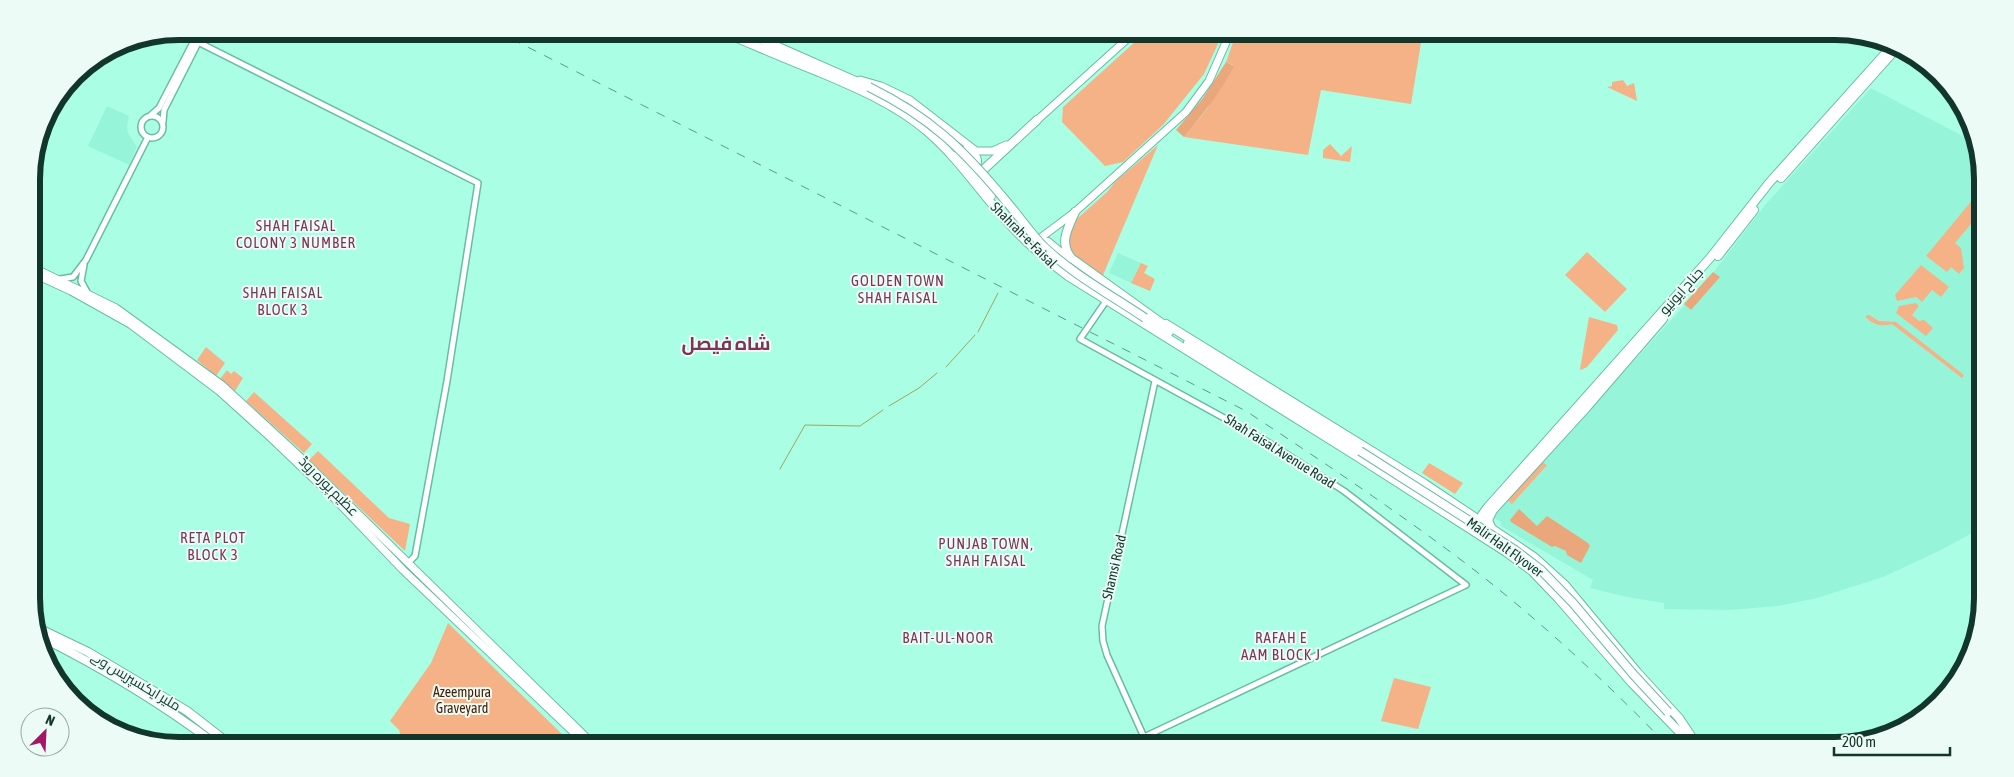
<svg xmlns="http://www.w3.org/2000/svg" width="2014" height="777" font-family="'Asap Condensed',Cairo,sans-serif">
<rect width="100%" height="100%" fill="#aafee4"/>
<path fill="#96f5d9" d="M1871 88 1974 142 1981 160 1983 527 1941 550 1883 577 1817 598 1778 606 1729 610 1664 609V603L1627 597 1590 588 1593 580 1501 526V522L1494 518 1506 500 1547 457 1710 277 1765 205Z
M107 106 129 116 127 126 128 133 137 147 129 165 88 146Z
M1118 253 1141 263 1131 283 1109 273Z"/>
<path fill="#f5b287" d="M1147 31H1224L1204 74 1163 125 1123 162 1105 166 1062 122 1063 107Z
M1237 31H1423L1411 104 1321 90 1308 155 1184 137 1207 109 1233 65 1226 62Z
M1623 80 1627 86 1634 83 1637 101 1607 87 1612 86V82Z
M1330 144 1341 156 1352 146 1350 162 1323 158V150Z
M1158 145 1103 275 1101 277 1069 252 1067 236 1071 224 1107 192 1115 182Z
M1978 193 1982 197V211L1955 243 1961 248 1964 268 1959 274 1951 267 1947 272 1926 256Z
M1587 252 1627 289 1605 312 1565 275Z
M1141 263 1148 266 1144 273 1155 279 1150 291 1131 283Z
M1921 265 1949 287 1941 297 1932 290 1922 302 1916 297 1897 301 1895 295Z
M1916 303 1919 306 1912 315 1919 321 1924 320 1933 328 1926 336 1896 313 1899 306Z
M1869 315 1879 321 1896 322 1964 375 1962 378 1892 324C1882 327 1872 325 1865 316Z
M1589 317 1617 325 1618 330 1587 367 1581 370 1580 369Z
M206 347 225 363 216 376 197 360Z
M227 370 231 374 234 371 243 378 235 391 220 379Z
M254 392 312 444 304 453 246 401Z
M318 451 389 518 410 524 405 551 309 460Z
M1542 462 1547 465 1512 504 1507 500Z
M1429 463 1463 483 1455 494 1422 473Z
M448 623 567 739 563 746H404L399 730 390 721 431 663Z
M1394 678 1431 687 1418 729 1381 721Z"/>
<path fill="#eaa77c" d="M1226 62 1234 66C1221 92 1203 114 1184 137L1176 130 1203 98Z
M1713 272 1720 277 1691 310 1684 304Z
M1519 509 1537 526 1547 516 1588 543 1590 546 1581 563 1567 555 1566 551 1555 546 1552 547 1511 522 1510 520Z"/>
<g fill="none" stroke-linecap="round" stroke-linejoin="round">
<path stroke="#9fa65c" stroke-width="1" d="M978 332 998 293
M946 367 975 335
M889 406 919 388 937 373
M780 469 805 425 860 426 883 410"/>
<g stroke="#69bca4" stroke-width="8">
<path id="minor" d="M178 32 478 183 447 381 415 556 408 563
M151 115 159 108 199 31
M141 127a11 11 0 1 1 22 0a11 11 0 1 1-22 0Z
M163 122 164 110 204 31
M84 265 81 281 87 292
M60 279 73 277 86 260 148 137
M1106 301 1080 339 1266 441 1344 491 1466 585
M1125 746 1466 585
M1148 746 1107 655 1103 641 1102 626 1155 381"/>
</g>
<g stroke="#69bca4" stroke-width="9">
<path id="major" d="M860 80 881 86 910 100 976 151H993L1006 145
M1034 123 1136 31
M1024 238 1035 242 1075 212 1186 112 1209 81 1231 31
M32 267 116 308 222 385 297 454 595 746
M32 273 71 291 130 324 219 391 270 437 335 499 403 570 588 746"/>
</g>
<g stroke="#69bca4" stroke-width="10">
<path id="highway" d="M721 31C753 45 786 59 819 72 857 88 897 105 928 132 957 157 979 190 1004 218 1023 240 1045 259 1068 276L1358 457 1506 552 1532 571 1558 598 1632 683 1692 745
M742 31 869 87
M957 155 972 169C982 162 975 154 968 147
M968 168 982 184
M1781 178 1896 49
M991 196 982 182V171L1037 120
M1075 212C1068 228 1059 242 1071 258L1167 327
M1040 250 1039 247 1043 242H1048L1068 259
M1718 256 1754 210
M1145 318 1169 332
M1166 324 1425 484 1534 557 1565 585 1637 672 1679 718 1693 739
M1188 343 1360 451
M1480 525 1482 515 1487 508 1710 258 1769 183 1892 46
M1491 527 1488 520 1493 510 1587 407 1663 319
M34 626 88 652 187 711 232 746
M39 636C101 667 163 704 218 746
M1690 736 1699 745"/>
</g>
<use href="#minor" stroke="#fff" stroke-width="5"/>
<use href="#major" stroke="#fff" stroke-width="7"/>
<use href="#highway" stroke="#fff" stroke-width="8"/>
<path stroke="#5e9988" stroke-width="1" stroke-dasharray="9 9" stroke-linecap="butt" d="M496 31 1246 411C1326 464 1406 517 1482 576 1548 628 1609 685 1667 745"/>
<g stroke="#69bca4" stroke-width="10" stroke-linecap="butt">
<path id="highway-bridge" d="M869 87C930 117 963 149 1006 201 1018 215 1029 231 1042 245 1072 274 1111 295 1145 318
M1360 451 1515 550 1541 570 1573 603 1633 674 1668 712"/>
</g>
<use href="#highway-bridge" stroke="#fff" stroke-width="8"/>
</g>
<g text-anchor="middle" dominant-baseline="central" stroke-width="4" stroke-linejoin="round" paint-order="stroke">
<g font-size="14" fill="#12362c" stroke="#ecfbf6">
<text transform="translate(1024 235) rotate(45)">Shahrah-e-Faisal</text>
<text transform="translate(1681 291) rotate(-48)">جناح ایونیو</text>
<text transform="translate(1280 451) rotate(32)">Shah Faisal Avenue Road</text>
<text transform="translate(329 486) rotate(45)">عظیم پورہ روڈ</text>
<text transform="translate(1505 547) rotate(36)">Malir Halt Flyover</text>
<text transform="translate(1114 567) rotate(-77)">Shamsi Road</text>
<text transform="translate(136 681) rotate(31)">ملیر ایکسپریس وے</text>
</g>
<g font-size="14" fill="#471d00" stroke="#ecfbf6">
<text x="462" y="692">Azeempura<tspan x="462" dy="16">Graveyard</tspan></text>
</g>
<g font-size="15" letter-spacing="1" fill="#7a3755" stroke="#ecfbf6">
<text x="296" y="225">SHAH FAISAL<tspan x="296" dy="17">COLONY 3 NUMBER</tspan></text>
<text x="898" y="280">GOLDEN TOWN<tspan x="898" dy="17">SHAH FAISAL</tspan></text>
<text x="283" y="292">SHAH FAISAL<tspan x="283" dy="17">BLOCK 3</tspan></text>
<text x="213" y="537">RETA PLOT<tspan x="213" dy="17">BLOCK 3</tspan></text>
<text x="986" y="543">PUNJAB TOWN,<tspan x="986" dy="17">SHAH FAISAL</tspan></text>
<text x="948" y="637">BAIT-UL-NOOR</text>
<text x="1281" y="637">RAFAH E<tspan x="1281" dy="17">AAM BLOCK J</tspan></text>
</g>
<g font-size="19" font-weight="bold" fill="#7a3755" stroke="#ecfbf6">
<text x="726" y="343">شاہ فیصل</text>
</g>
</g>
<path d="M0 0H2014V777H0ZM179 40H1835A139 139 0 0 1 1974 179V598A139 139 0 0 1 1835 737H179A139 139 0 0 1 40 598V179A139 139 0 0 1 179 40Z" fill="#ecfbf6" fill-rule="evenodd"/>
<path fill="none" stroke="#12362c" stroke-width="6" d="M179 40H1835A139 139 0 0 1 1974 179V598A139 139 0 0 1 1835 737H179A139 139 0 0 1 40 598V179A139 139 0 0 1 179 40Z"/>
<g transform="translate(45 732) rotate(24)"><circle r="24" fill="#ecfbf6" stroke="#95aca5"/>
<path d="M0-4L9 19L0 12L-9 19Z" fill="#a11964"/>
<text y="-8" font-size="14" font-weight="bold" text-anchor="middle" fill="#12362c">N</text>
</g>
<path d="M1834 747v8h116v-8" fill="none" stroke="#12362c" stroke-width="2.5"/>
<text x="1842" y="747" font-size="15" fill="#12362c" stroke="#ecfbf6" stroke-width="4" paint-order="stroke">200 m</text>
</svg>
